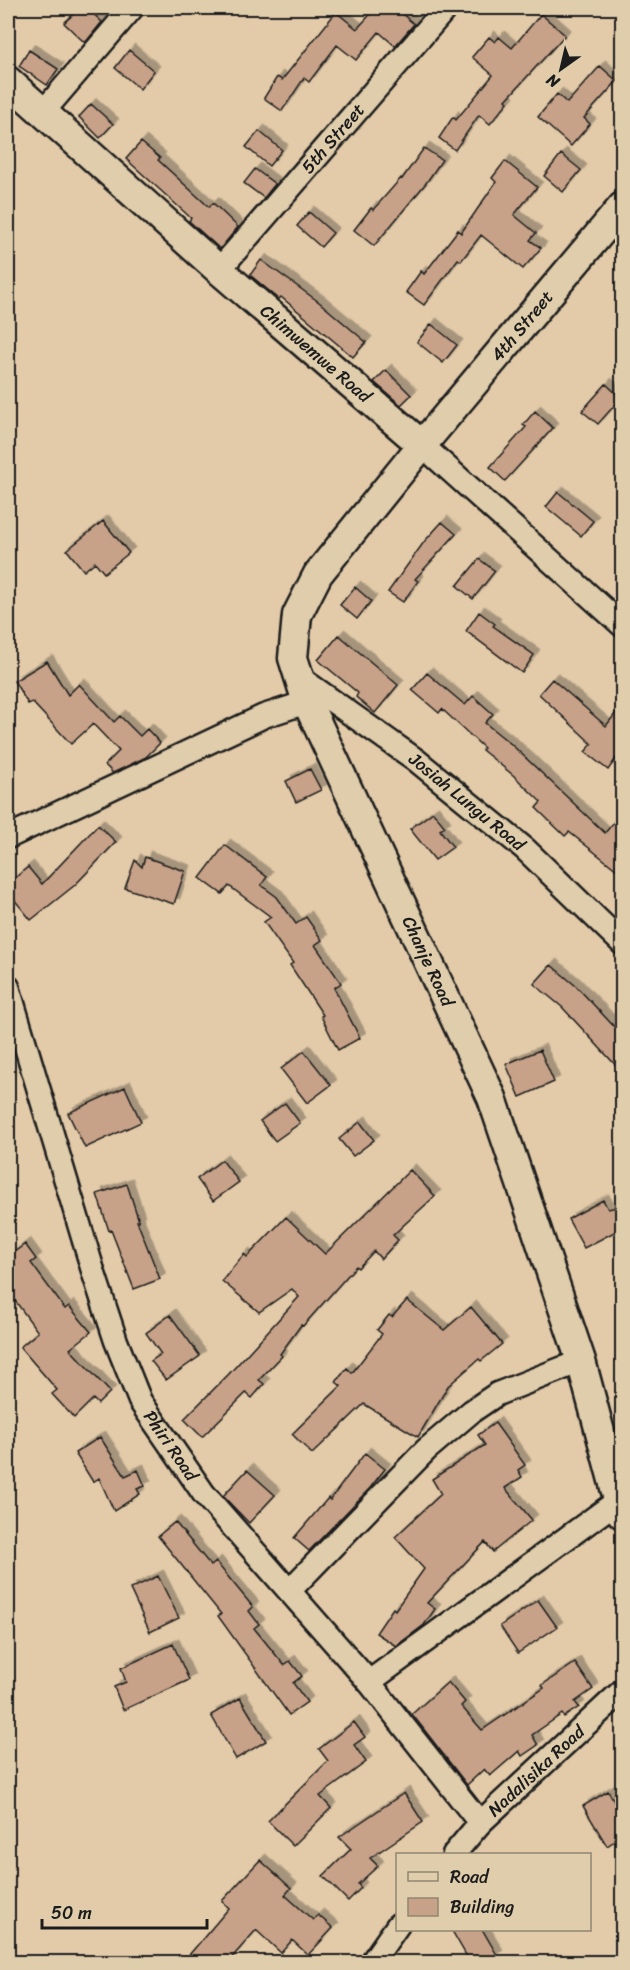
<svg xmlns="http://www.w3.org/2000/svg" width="630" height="1970" font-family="Sriracha,sans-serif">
<defs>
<filter id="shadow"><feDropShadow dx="5.5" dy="-5.5" stdDeviation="0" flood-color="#0004"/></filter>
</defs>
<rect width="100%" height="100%" fill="#e3cba9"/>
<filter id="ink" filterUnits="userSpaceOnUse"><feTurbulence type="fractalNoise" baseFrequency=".0167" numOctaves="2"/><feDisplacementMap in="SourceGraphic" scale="12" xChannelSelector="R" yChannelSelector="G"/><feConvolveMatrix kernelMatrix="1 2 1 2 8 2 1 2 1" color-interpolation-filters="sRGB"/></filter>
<g filter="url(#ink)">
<path fill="#c8a288" stroke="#1c1c1c" stroke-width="1.5" filter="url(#shadow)" d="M80 8H87L102 22 85 43 64 23Z
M376 8H395L414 24 395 46 379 32 356 60 337 45 309 82 304 78 282 111 264 98 277 77 282 80 336 12 357 29Z
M541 14 565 35 506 100 508 102 490 124 479 115 455 150 439 138 453 117 456 120 493 75 472 57 489 37 495 42 499 37 512 48Z
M29 50 58 69 47 85 19 66Z
M129 50 154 71 140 89 115 68Z
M600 66 617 81 584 118 590 124 571 146 538 117 557 94 567 103Z
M91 104 113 124 100 138 79 117Z
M259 131 282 150 269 166 246 147Z
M141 142 160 158 158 160 209 207 213 203 238 227 220 249 189 221 191 218 126 159Z
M424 148 442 160 426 183 374 246 354 230 371 208 373 210 401 178 402 179Z
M561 154 581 170 563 192 544 176Z
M505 161 537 187 514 215 536 233 530 240 541 248 523 269 481 235 461 261 458 259 424 305 406 292 421 271 424 274 458 230 461 233 496 182 492 178Z
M255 169 275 184 264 198 244 183Z
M309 212 333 233 321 247 297 226Z
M261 260 319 302 366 342 353 357 281 297 279 299 250 275Z
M431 324 457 345 443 363 417 342Z
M386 370 411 395 401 405 374 382Z
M606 384 621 398 598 424 582 411Z
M535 411 553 428 505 481 490 467 526 427 523 425Z
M558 492 593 521 581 536 546 507Z
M103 521 129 553 104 573 95 562 84 571 67 550Z
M442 522 456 534 415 579 418 581 403 602 388 592 424 542Z
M479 559 495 571 473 599 457 586Z
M355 587 371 601 357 619 340 605Z
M479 612 495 624 493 626 534 655 522 673 466 631Z
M339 635 398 685 375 713 356 697 358 693 318 660Z
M47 661 68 695 79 684 114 722 120 716 140 736 147 729 160 743 146 757 113 773 105 765 119 751 93 724 71 744 32 702 28 704 14 681Z
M427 673 465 705 473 696 493 714 485 723 511 744 605 833 622 812V874L569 832 565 836 536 808 541 802 513 775 482 750 484 748 442 709 439 713 412 690Z
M552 679 606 726 622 705V750L608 770 585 752 592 744 539 694Z
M310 769 321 790 296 802 286 781Z
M433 812 445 827 440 830 453 847 435 860 410 829Z
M98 825 116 842 75 885 31 920 8 892V884L28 867 42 884Z
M225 845 267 877 261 885 277 897 296 924 306 917 322 940 315 945 341 983 334 988 360 1038 338 1050 321 1016 323 1015 290 965 293 963 264 922 271 917 229 886 222 894 200 878Z
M145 857 185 871 174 904 125 888 135 860 142 867Z
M551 965 576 986 622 1035V1072L562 1007 534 984Z
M540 1050 554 1082 520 1097 506 1064Z
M304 1051 331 1085 307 1103 281 1069Z
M125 1087 141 1122 85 1148 68 1113Z
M285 1103 300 1123 275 1141 260 1121Z
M360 1122 374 1140 353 1156 339 1139Z
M222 1160 239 1182 213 1201 197 1179Z
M410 1170 435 1196 393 1235 398 1240 381 1259 374 1251 358 1268 356 1266 303 1326 301 1325 280 1354 282 1356 259 1380 264 1384 252 1398 246 1393 202 1437 184 1419 228 1375 299 1297 292 1289 259 1312 222 1281 244 1254 247 1257 286 1217 325 1254Z
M127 1184 139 1221H137L160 1279 134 1289 111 1230 109 1231 97 1194Z
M603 1200 608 1209 622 1206V1228L584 1248 568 1219Z
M25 1244 36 1259 31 1263 65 1309 69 1306 91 1332 70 1349 110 1392 98 1404 93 1399 74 1418 52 1394 57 1390 20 1347 38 1332 8 1291V1257Z
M407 1300 444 1330 471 1307 502 1344 481 1361 479 1359 448 1386 418 1437 364 1404 312 1454 292 1434 341 1386 336 1382 347 1368 352 1373 382 1334 377 1330 389 1315 392 1317Z
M170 1315 200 1356 166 1380 151 1361 161 1354 146 1333Z
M495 1423 525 1465 518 1470 522 1477 505 1488 532 1520 493 1552 485 1542 427 1603 435 1609 424 1625 396 1646 376 1633 393 1608 395 1610 424 1569 395 1537 441 1494 432 1479 485 1445 478 1435Z
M100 1437 125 1476 138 1470 145 1486 137 1489 140 1494 114 1511 99 1478 93 1482 75 1453Z
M365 1453 385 1469 370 1488 309 1551 294 1538 328 1498 330 1500Z
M247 1470 275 1495 249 1523 223 1496Z
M175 1522 211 1566 216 1562 253 1607 249 1611 259 1624 254 1628 284 1665 290 1661 302 1676 293 1683 307 1702 289 1715 218 1616 221 1614 158 1536Z
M158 1576 179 1618 150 1632 130 1589Z
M538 1600 557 1627 518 1653 500 1626Z
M173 1644 189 1680 123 1710 114 1687 126 1682 121 1668Z
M575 1663 593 1689 575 1702 579 1707 564 1717 562 1714 532 1735 538 1745 522 1756 519 1751 490 1776 484 1769 467 1785 412 1714 448 1682 465 1702 461 1706 482 1730 544 1688 542 1685Z
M240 1698 266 1741 236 1759 211 1715Z
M354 1722 365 1737 354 1745 366 1762 320 1796 331 1808 293 1846 268 1821 328 1761 319 1749Z
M608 1791 622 1815V1836L607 1846 583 1806Z
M404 1793 423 1822 370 1858 378 1866 358 1884 361 1888 348 1901 323 1876 351 1849 339 1837Z
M260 1860 291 1888 285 1895 313 1920 318 1915 333 1928 308 1955 292 1940 281 1953 256 1930 228 1962H183L229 1908 222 1901Z
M451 1929H482L497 1955 485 1962H470Z"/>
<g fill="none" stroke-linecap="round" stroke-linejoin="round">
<g stroke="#1c1c1c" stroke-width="27">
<g id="minor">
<path d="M43 112 132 8"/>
<path id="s1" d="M219 270 446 8"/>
<path d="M422 445 622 625"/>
<path id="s2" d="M300 678 416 760 525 849 622 943"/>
<path d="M8 837 264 716 307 702"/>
<path id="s3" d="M8 987 94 1274 116 1341 140 1401 204 1494 369 1682 480 1823"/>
<path d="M290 1590 426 1450 472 1411 497 1394 581 1361"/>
<path d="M369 1682 619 1500"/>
<path id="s4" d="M454 1854 480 1823 622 1691"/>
<path d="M372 1962 398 1925"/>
</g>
</g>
<g stroke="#1c1c1c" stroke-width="33">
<g id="tertiary">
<path id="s5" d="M8 81 219 270 422 445"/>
<path id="s6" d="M622 207 422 445 318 574 297 615 293 658 307 702 492 1098 581 1361 622 1514"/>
</g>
</g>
<use href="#minor" stroke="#dfcdab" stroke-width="22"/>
<use href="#tertiary" stroke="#dfcdab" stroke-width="28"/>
</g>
</g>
<g text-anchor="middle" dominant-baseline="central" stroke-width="6" stroke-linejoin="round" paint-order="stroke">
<g font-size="18" fill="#1c1c1c" stroke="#dfcdab">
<text stroke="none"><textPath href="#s1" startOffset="174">5th Street</textPath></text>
<text transform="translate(522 326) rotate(-50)">4th Street</text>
<text stroke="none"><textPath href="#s5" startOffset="411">Chimwemwe Road</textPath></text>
<text stroke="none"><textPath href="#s2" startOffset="208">Josiah Lungu Road</textPath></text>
<text stroke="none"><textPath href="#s6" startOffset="898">Chanje Road</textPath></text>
<text stroke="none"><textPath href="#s3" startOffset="489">Phiri Road</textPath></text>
<text stroke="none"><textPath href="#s4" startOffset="117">Nadalisika Road</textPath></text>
</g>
</g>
<rect width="630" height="1970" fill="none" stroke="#dfcdab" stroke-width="30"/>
<rect x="15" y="15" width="600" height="1940" fill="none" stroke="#1c1c1c" stroke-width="2" filter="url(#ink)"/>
<rect x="396" y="1853" width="195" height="78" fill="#dfcdab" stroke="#918672" stroke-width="1.5"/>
<rect x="408" y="1872" width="30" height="9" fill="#dfcdab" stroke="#918672" stroke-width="1.5"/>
<text x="450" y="1883" font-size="18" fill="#1c1c1c">Road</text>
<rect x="408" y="1898" width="30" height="18" fill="#c8a288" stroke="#918672" stroke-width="1.5"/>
<text x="450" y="1913" font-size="18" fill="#1c1c1c">Building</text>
<g transform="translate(561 69) rotate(214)" stroke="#dfcdab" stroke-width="4.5" paint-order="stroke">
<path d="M0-4.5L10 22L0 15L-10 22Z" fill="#1c1c1c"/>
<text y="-9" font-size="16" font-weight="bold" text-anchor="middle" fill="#1c1c1c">N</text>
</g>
<path d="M42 1919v9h165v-9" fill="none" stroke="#1c1c1c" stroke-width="3"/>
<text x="51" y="1919" font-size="18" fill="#1c1c1c" stroke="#dfcdab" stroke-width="4.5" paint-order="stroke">50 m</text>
</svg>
